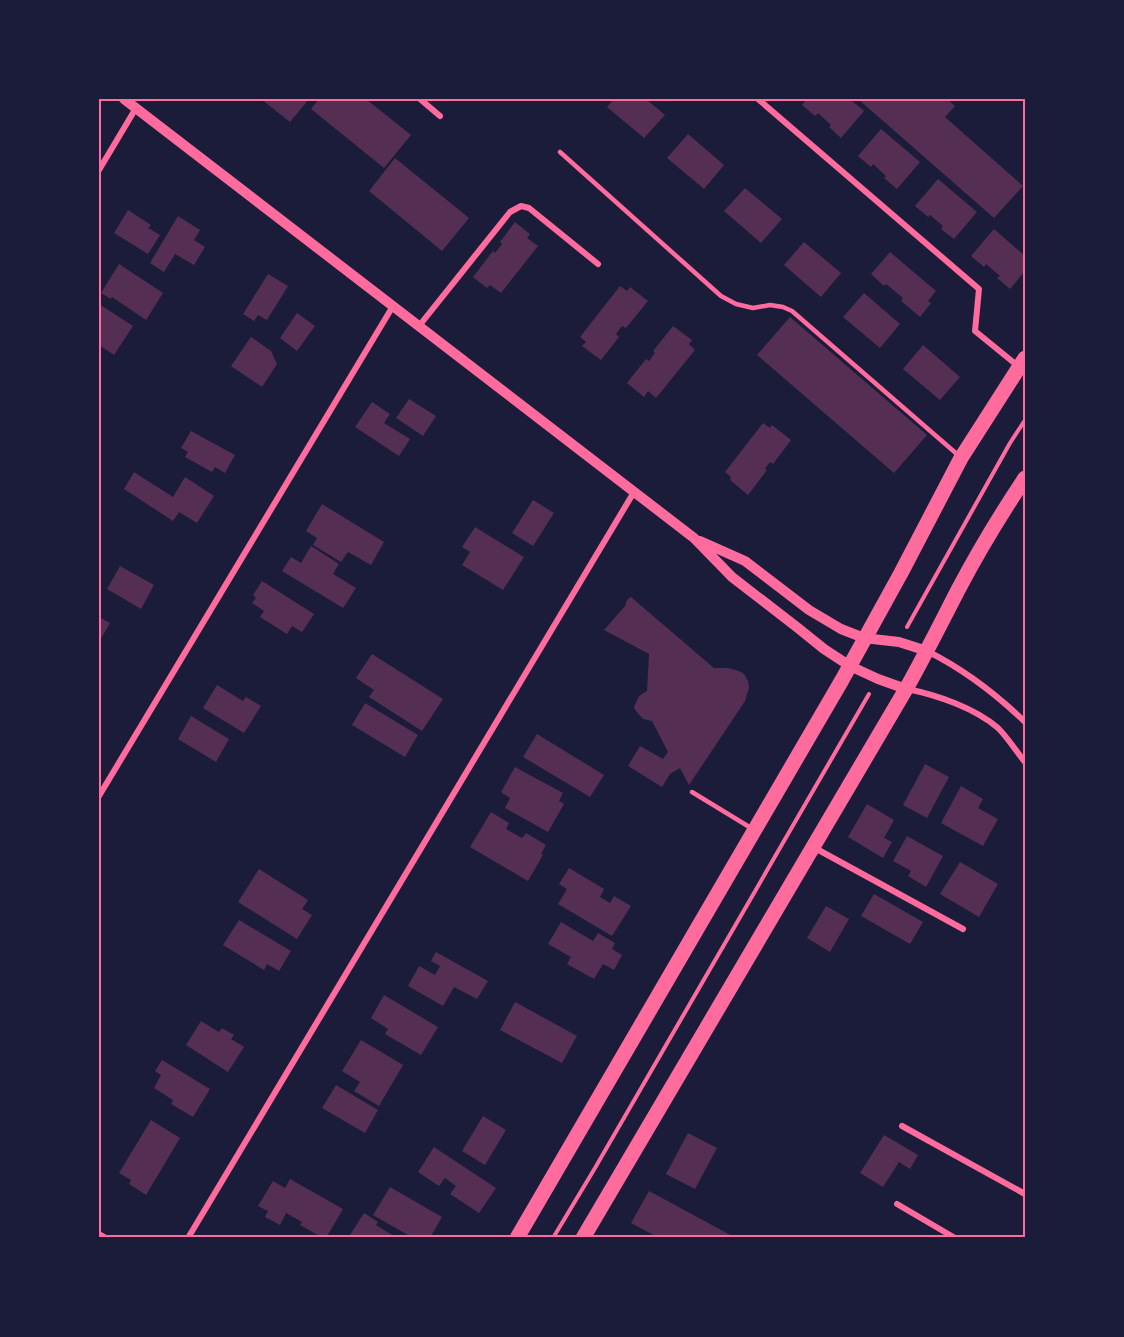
<svg xmlns="http://www.w3.org/2000/svg" width="1124" height="1337" font-family="'DejaVu Sans',sans-serif">
<rect width="100%" height="100%" fill="#1b1b3a"/>
<path fill="#542f53" d="M261 99H309L290 122Z
M319 99H366L411 135 384 168 311 109Z
M614 99H646L665 115 644 138 607 107Z
M807 99H850L864 111 841 138 829 127 831 125 818 113 815 116 802 105Z
M858 99H947L955 106 945 117 1023 186 994 218Z
M881 129 920 162 897 189 884 178 886 176 873 164 871 167 858 156Z
M688 134 724 165 704 189 667 158Z
M395 158 469 218 442 251 369 191Z
M938 179 977 212 954 239 941 229 943 226 930 215 928 217 915 206Z
M745 188 782 219 761 243 724 211Z
M128 210 151 225 148 228 160 235 148 254 114 233Z
M178 216 200 230 194 240 205 247 194 265 175 254 164 272 150 263Z
M515 222 530 234 527 238 538 246 501 293 490 285 487 288 473 277 493 251 495 253 502 244 500 242Z
M994 229 1025 256V271L1010 289 997 278 1000 276 986 264 984 267 971 256Z
M804 242 841 273 821 297 784 265Z
M890 252 936 291 928 301 931 303 920 317 901 301 903 298 886 284 884 286 871 274Z
M119 264 163 293 146 320 112 297 111 299 101 293Z
M268 274 288 286 267 320 258 315 254 321 243 314Z
M620 286 627 291 630 287 648 301 626 328 622 326 616 334 619 337 601 360 582 346 586 342 580 337Z
M864 293 900 324 880 348 843 317Z
M99 304 133 326 114 355 99 345Z
M297 313 315 326 297 351 280 338Z
M790 317 927 435 894 473 757 355Z
M673 326 692 340 689 344 695 350 656 398 648 391 644 397 627 383 646 359 649 361 655 353 653 351Z
M251 337 271 351 277 364 262 387 231 366Z
M923 345 960 377 940 400 903 369Z
M409 399 436 416 423 436 396 418Z
M372 402 390 414 384 423 410 439 399 456 355 427Z
M763 423 770 428 772 425 791 440 773 464 770 462 765 469 767 470 748 495 730 480 731 477 725 472Z
M191 431 235 455 225 473 215 467 212 472 185 457 188 452 181 448Z
M134 472 173 497 185 477 214 496 197 523 179 512 173 521 124 489Z
M533 500 554 513 533 546 512 533Z
M322 504 384 542 371 565 348 552 341 562 313 545 317 538 306 531Z
M475 527 524 557 503 590 462 565 470 552 462 547Z
M311 546 339 564 333 574 356 588 343 608 282 571 291 557 301 563Z
M120 566 154 585 141 609 107 589Z
M262 581 314 614 302 632 292 626 287 634 260 617 264 611 252 603 256 598 253 595Z
M631 597 714 668H728L739 671 744 674 748 681 749 688 745 701 689 785 680 768 670 774 662 787 628 766 640 746 663 759 668 752 652 721 643 719 635 710 634 707 639 696 647 691 649 654 604 630 625 606 627 600Z
M99 617 110 623 99 642Z
M372 654 443 699 422 731 369 697 374 690 356 678Z
M217 685 243 701 246 697 261 706 244 733 203 708Z
M365 703 418 735 405 757 352 725Z
M191 716 229 739 216 762 178 739Z
M537 734 604 775 590 797 523 757Z
M925 764 949 777 927 818 903 805Z
M515 767 563 793 559 801 564 804 548 832 505 808 510 798 501 792Z
M961 786 983 799 978 808 998 819 983 846 941 823Z
M867 804 894 820 884 838 892 842 883 858 848 837Z
M491 812 509 823 506 829 522 838 526 833 546 845 541 854 543 855 528 881 470 847Z
M907 836 943 856 926 887 908 876 911 871 893 861Z
M960 862 998 884 979 917 940 894Z
M569 868 604 889 600 897 610 903 614 896 631 906 612 936 558 904 567 889 559 884Z
M259 869 308 900 302 909 312 915 297 939 238 902Z
M874 894 923 922 910 944 861 916Z
M826 906 849 919 830 952 807 938Z
M239 920 291 951 279 971 267 964 264 970 223 945Z
M561 922 593 941 598 933 615 943 612 949 622 955 614 970 603 964 594 979 567 964 571 957 548 944Z
M436 952 488 981 477 999 454 987 443 1006 408 986 419 966 435 975 440 966 431 961Z
M384 995 438 1027 421 1055 385 1034 388 1029 371 1018Z
M515 1002 577 1036 562 1063 500 1030Z
M201 1021 219 1032 222 1028 234 1035 231 1039 244 1047 228 1072 186 1045Z
M361 1040 403 1065 379 1106 354 1091 360 1082 342 1071Z
M162 1060 210 1089 193 1117 171 1104 173 1100 154 1088 161 1075 155 1071Z
M336 1085 378 1110 365 1133 322 1108Z
M483 1116 506 1130 485 1165 462 1151Z
M151 1120 180 1138 146 1195 129 1184 131 1180 119 1173Z
M688 1133 717 1148 695 1189 666 1174Z
M884 1135 918 1155 910 1169 899 1162 883 1187 860 1173Z
M434 1147 496 1188 479 1213 450 1194 456 1186 445 1178 439 1186 418 1172Z
M290 1179 343 1209 326 1238H323L300 1225 302 1222 286 1213 280 1225 265 1217 268 1211 258 1206 273 1181 285 1188Z
M390 1187 442 1217 430 1238H413L373 1215Z
M649 1191 736 1238H659L631 1223Z
M364 1213 378 1222 376 1225 397 1238H348Z"/>
<g fill="none" stroke-linecap="round" stroke-linejoin="round">
<path stroke="#ff6b9d" stroke-width="4" d="M907 627 1010 443 1025 420
M553 1238 595 1168 869 694"/>
<path stroke="#ff6b9d" stroke-width="4.5" d="M560 152 721 296 736 304 753 308 770 305 783 307 792 311 958 455
M692 792 751 828"/>
<path stroke="#ff6b9d" stroke-width="6" d="M420 99 440 116
M758 99 979 289 975 331 1018 366
M99 170 136 108
M419 326 510 212 521 206 529 208 598 264
M927 651C965 670 995 693 1025 722
M907 689C937 695 975 708 998 728 1008 738 1016 751 1025 762
M99 796 393 306
M813 847 963 929
M902 1126 1025 1194
M897 1204 955 1238
M99 1234 106 1238
M188 1238 634 492"/>
<path stroke="#ff6b9d" stroke-width="10" d="M124 99 694 538 732 577 798 628 824 649 850 666 878 679 906 689
M700 541 745 561 809 610 841 629 864 638 899 642 927 651"/>
<path stroke="#ff6b9d" stroke-width="15" d="M517 1238 842 680 901 573 961 458 1025 358
M583 1238 906 689C924 657 941 623 958 590 978 552 1001 514 1025 478"/>
</g>
<rect width="1124" height="1337" fill="none" stroke="#1b1b3a" stroke-width="201"/>
<rect x="100" y="100" width="924" height="1136" fill="none" stroke="#ff6b9d" stroke-width="2"/>
</svg>
